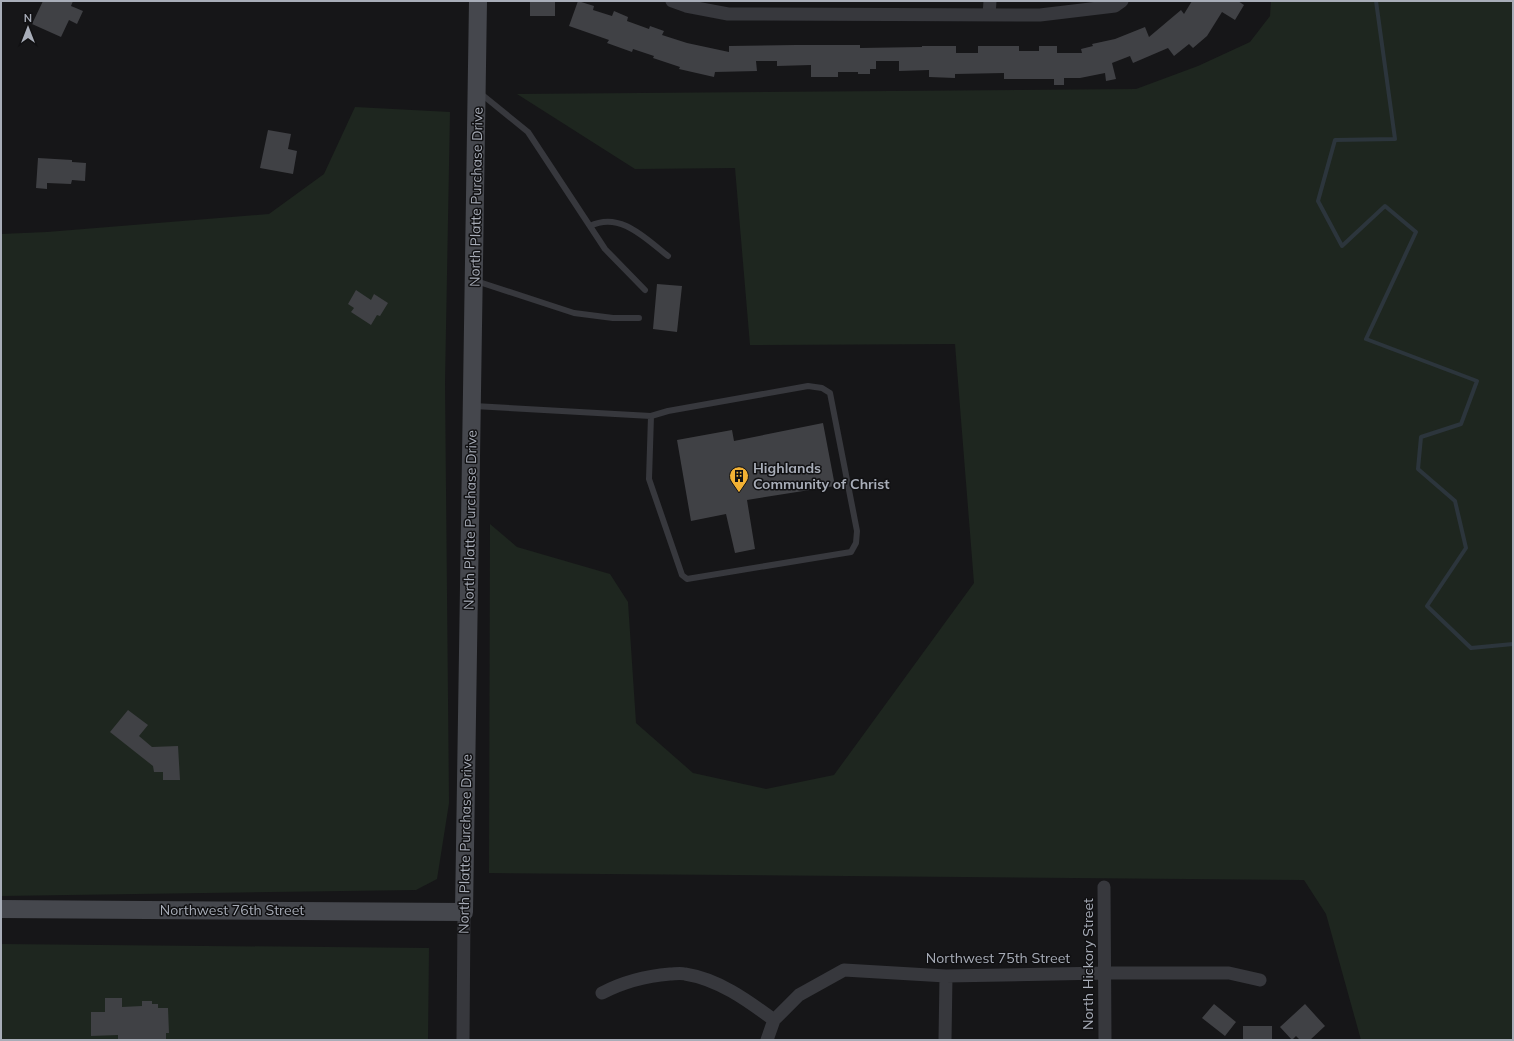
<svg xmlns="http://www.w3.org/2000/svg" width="1514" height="1041" font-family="Mulish,sans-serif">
<rect width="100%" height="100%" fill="#161618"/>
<path fill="#1e261f" d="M1271 1H1513V1040H1361L1326 914 1304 880 489 873 490 524 517 547 610 574 628 602 636 723 693 773 766 789 834 775 974 583 955 344 750 345 735 168 635 169 517 94 1136 89 1198 66 1250 42 1270 16Z
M355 107 450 112 445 383 449 803 437 879 416 890 1 896V234L47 232 269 214 324 174Z
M1 944 429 948 428 1040H2Z"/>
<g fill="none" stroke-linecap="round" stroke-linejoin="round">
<path stroke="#2c353c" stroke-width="4" d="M1376 1 1395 139 1335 140 1318 201 1342 246 1385 206 1416 232 1366 339 1477 381 1461 424 1421 437 1418 469 1455 501 1466 548 1427 606 1471 648 1513 644"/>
</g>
<path fill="#404145" d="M43 1H73L71 6 83 11 77 24 69 20 61 37 32 24Z
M530 1H555V16H530Z
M578 1 594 6 593 10 612 16 614 11 628 17 627 21 649 29 650 26 664 31 662 35 687 43 729 52V46L796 45H860V48L922 47V46H956V53H978V46H1019V51H1039V46H1057V53H1082L1081 49 1093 46 1092 44 1115 39 1145 27 1149 37 1181 10 1184 14 1192 1H1238L1244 5 1235 20 1222 12 1207 36 1193 48 1189 44 1174 56 1168 48 1133 63 1130 56 1112 63 1116 79 1106 81 1105 73 1080 78H1064V85H1054V79H1004V73L955 74V78L929 77V70L899 71V61H876V69H870V74H858V72H838V77H811V65L777 66V61H756L757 71 715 72 714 77 679 69 680 67 653 58 654 56 633 49 632 52 607 43 609 40 569 26Z
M268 130 291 134 288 149 297 151 293 174 260 168Z
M38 158 72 160V162L86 163 85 181 72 180 71 184 47 183V189L36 188Z
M657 284 682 286 677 332 653 329Z
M356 290 371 300 374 294 388 303 380 316 377 315 371 325 351 312 354 308 348 304Z
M823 423 835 486 747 500 755 549 735 553 726 514 691 521 677 440 732 430 734 441Z
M128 710 148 725 139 736 152 747 178 746 180 780H163V772H154L153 766 110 732Z
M105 998H122V1007L142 1006V1001H152V1004H158V1008H168L169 1033H166V1040H118V1035L91 1036V1012H105Z
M1214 1004 1236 1022 1225 1036 1202 1018Z
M1305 1004 1325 1026 1310 1040H1300L1296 1036 1292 1040 1280 1027Z
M1243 1026H1272V1040H1243Z"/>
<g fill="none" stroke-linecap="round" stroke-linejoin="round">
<path stroke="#37383d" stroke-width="6" d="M480 93 528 132 605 249 645 290
M590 226C620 211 645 238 668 256
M476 281 574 313 613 318H639
M474 406 651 416 649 479 682 575 687 579 851 552 856 543 857 531 830 393 822 388 808 386 668 411 651 416"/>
<path stroke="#37383d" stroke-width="13" d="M672 1 686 6 728 14 1040 15 1115 6 1122 1
M989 15 990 1
M1104 887 1105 1040
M602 993C623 982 646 976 670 974 674 974 680 973 685 974 718 979 747 1000 774 1020
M463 1040 464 912
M767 1040 774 1020 799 995 844 970 946 976 1104 973H1229L1260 980
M945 1040 946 976"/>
<path stroke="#45474d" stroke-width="18" d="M1 909 464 912 478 1"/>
</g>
<defs>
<g id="building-pin" transform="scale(1)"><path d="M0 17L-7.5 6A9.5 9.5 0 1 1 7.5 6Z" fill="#f2b134" stroke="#111113"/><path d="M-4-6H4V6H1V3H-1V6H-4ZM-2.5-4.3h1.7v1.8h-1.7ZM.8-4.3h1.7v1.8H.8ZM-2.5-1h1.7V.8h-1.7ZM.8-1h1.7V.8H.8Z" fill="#111"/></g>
</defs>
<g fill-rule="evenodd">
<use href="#building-pin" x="739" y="476"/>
</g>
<g text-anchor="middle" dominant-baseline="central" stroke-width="3" stroke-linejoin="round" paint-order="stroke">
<g font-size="14" fill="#a8adb8" stroke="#111113">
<text transform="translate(476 197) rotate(-89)">North Platte Purchase Drive</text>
<text transform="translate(470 520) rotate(-89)">North Platte Purchase Drive</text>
<text transform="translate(465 844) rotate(-89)">North Platte Purchase Drive</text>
<text x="232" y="910">Northwest 76th Street</text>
<text x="998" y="958">Northwest 75th Street</text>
<text transform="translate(1088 964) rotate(-90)">North Hickory Street</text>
</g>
<g font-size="14" font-weight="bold" fill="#a8adb8" stroke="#111113" text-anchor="start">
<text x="753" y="468">Highlands<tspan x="753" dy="16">Community of Christ</tspan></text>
</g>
</g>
<rect width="1514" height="1041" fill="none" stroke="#a8adb8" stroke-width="4"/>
<g transform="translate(28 28)" stroke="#111113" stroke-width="3" paint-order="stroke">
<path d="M0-3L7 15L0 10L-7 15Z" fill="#a8adb8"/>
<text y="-6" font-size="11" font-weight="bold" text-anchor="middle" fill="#a8adb8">N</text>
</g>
</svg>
